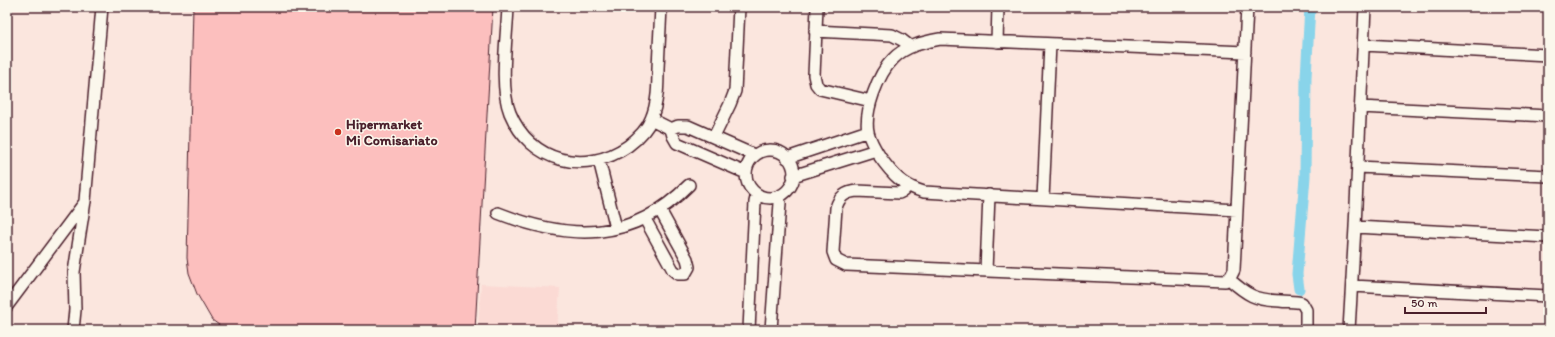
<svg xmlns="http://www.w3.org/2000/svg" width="1555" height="337" font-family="Itim,sans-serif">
<rect width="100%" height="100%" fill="#fbe6de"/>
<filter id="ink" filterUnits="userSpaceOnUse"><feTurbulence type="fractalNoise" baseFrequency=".025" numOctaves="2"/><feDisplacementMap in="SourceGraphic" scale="8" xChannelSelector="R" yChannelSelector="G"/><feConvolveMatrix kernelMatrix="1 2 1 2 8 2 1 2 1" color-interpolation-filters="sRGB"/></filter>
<g filter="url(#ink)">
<path fill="#fbdad4" d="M481 284 560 288 557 330H478Z"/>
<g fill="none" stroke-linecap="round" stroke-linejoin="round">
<path stroke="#89d4ea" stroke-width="11" d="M1299 289 1297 274 1305 177 1306 77 1310 7"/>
</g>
<path fill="#fcbfbe" stroke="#4a1f2b" d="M193 7H493L475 330H226L212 320 197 294 189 273 187 258Z"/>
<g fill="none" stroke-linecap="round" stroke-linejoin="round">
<g stroke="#4a1f2b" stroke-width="14">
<path id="minor" d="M508 7C507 36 499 86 510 113 530 162 585 176 628 146 637 139 647 130 651 119 658 103 658 84 658 68 659 47 660 27 661 7
M817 7 814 75 816 84 820 89 871 101
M815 31 892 35 902 40 911 47
M997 42 998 7
M1364 45 1548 55
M1360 107 1548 116
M651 119 671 129
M671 129 673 136 677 143 746 173
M671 129 678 126H688L754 155
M714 137 730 104 735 91 739 7
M746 174a24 24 0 1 1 48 0a24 24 0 1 1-48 0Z
M787 158 868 131
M599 160 616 228
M1358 167 1548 176
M793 176 876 150
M908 186 903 191 899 193 857 191C845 192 839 197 836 208L833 252 836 260 846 265 1225 281 1231 276 1234 270 1247 7
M1043 199 1050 44
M1237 210 924 192C903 186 892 174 880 157 875 149 870 141 868 132 864 111 878 74 893 59 905 46 924 42 940 39L1245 52
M498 213C570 241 632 243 689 185
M645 219 673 270 678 274H685L689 267 687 259 660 210
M1355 227 1548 237
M986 271 989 195
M1229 279C1247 295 1255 300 1280 301 1287 302 1295 301 1302 303L1306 310V330
M1352 286 1548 296
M7 306 85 202
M73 330 75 310 74 272 85 201 102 7
M749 330 755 202 757 194
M771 330 780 203 779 196
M1349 330 1355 227 1365 7"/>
</g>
<use href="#minor" stroke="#fbf7ec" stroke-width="11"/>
</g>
</g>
<circle fill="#c8321e" stroke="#fbf7ec" stroke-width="1.5" cx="338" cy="132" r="4"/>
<g text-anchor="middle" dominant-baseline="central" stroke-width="3" stroke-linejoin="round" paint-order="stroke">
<g font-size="14" font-weight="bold" fill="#4a1f2b" stroke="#fbf7ec" text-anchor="start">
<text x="346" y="124">Hipermarket<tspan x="346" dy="16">Mi Comisariato</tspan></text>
</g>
</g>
<rect width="1555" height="337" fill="none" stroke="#fbf7ec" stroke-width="24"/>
<rect x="12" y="12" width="1531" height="313" fill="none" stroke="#4a1f2b" stroke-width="1.5" filter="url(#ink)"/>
<path d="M1405 307v6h81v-6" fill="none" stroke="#4a1f2b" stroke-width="2"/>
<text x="1411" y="307" font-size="12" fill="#4a1f2b" stroke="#fbf7ec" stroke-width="3" paint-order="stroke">50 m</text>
</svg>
